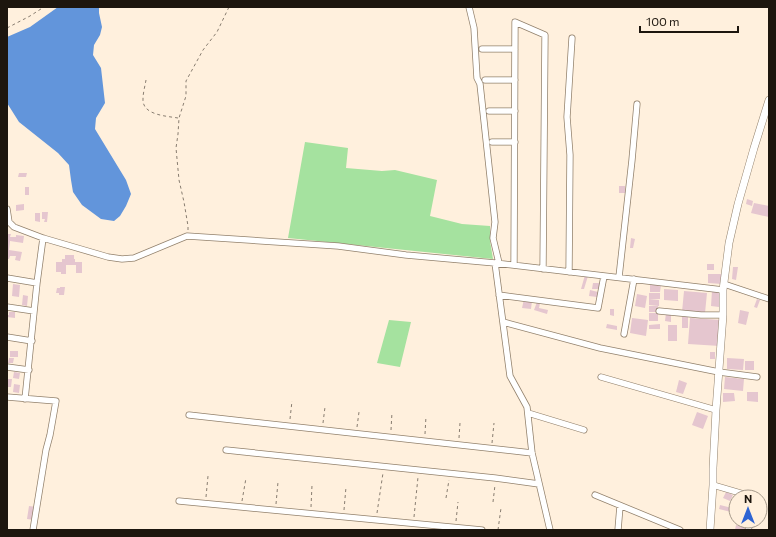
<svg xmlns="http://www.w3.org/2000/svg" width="776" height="537" font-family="Commissioner,sans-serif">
<rect width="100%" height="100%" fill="#fff0dd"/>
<path fill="#a5e29f" d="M305 142 348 148 346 168 382 171 395 170 437 180 430 216 462 224 490 226V241L493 259 288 238Z
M389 320 411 322 400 367 377 363Z"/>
<path fill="#6295db" d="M58 7H99V13L102 27 100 35 94 45 93 55 101 68 105 103 96 118 95 129 126 180 131 194 126 206 120 216 114 221 101 219 82 205 73 192 71 180 69 165 58 153 19 122 7 103V37L30 27Z"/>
<path fill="#e5c6cf" d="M19 173H27L26 177H18Z
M619 186H625V193H619Z
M25 187H29V195H25Z
M747 199 753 201 752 206 746 204Z
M754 203 769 206V217L751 213Z
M24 204V210L16 211V205Z
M42 212H48L47 222H44L45 219H42Z
M35 213H40V222L35 221Z
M7 234H11L10 237H16V235L24 236 23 243 10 241 9 250 22 252 20 261 15 260 16 256H10L9 259H7Z
M631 238 635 239 633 248H630Z
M65 255H74V259H75V262H82V273H76V265H66V274H61V272H56V262H62V259H65Z
M707 264H714V270H707Z
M733 267H738L736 280 732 279Z
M708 274H722V284L708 283Z
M585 275 588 276 584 289H581Z
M593 283H600L599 289H592Z
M13 284 20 285 19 297 12 296Z
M650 284 661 285 660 292H650Z
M60 287H65L64 295H59V293H56L57 288H60Z
M664 289 678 290V301L664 300Z
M590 290 598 292 597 297 589 296Z
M684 291 707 293 705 313 682 312Z
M712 291 721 292 719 307 711 306Z
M649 293H660V299H649Z
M637 294 647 296 645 308 635 306Z
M23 295 28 296 27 306 22 305Z
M524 299 532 301 531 309 522 308Z
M649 299 659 300V306L649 305Z
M757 299 760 300 757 308 754 307Z
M537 302 540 303 539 308 548 310 547 314 534 310Z
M649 306H658L657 312H649Z
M610 309H614V316L610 315Z
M740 310 749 312 746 325 738 323Z
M9 312H15V318L7 317V315H9Z
M649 313H658V321H649Z
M666 313H671V322L665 321Z
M682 317H688V328H682Z
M632 318 648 320 646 336 630 333Z
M690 318 722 320 720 346 688 344Z
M607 324 617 326V330L606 328Z
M660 324V329H649V325Z
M668 325H677V341H668Z
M10 351H18V357H10Z
M710 352H715V359H710Z
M9 358H14L13 363H8Z
M727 358 744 359 743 370 727 369Z
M745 361H754V370H745Z
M14 372 20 373 19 379 13 378Z
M725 377 744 379 743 391 724 389Z
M7 379H12L11 387H8Z
M679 380 687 383 683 394 676 392Z
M14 384 20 385 19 393 13 392Z
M747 392H758V402L747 401Z
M723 393H734L735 401 723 402Z
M697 412 708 416 703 429 692 425Z
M726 492 733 495 730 501 723 498Z
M720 505 736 509 735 513 719 509Z
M29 506 36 507 34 520 27 519Z
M736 525 747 528 746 530H735Z"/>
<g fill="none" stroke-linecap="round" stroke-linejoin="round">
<g stroke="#92816c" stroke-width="7">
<path id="street" d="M469 7 474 28 477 78 480 84 495 222 493 238 499 263
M482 49H515
M485 80H515
M489 111H515
M492 142H515
M7 209 9 222 14 227 43 238 108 257 122 259 134 258 187 236 338 246 406 255 495 263 723 290
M495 263 510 376 527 407 532 453 550 530
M514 265 515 22 545 35 543 269
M569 272 570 155 567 117 572 38
M619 277 632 160 637 104
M7 278 37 283
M724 284 769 299
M499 295 598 308 604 276
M7 307 34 311
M659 311 701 315H723
M503 322 600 348 719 372 757 377
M624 334 634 279
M7 337 32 341
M7 367 29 370
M601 377 716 410
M7 397 56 401 50 435 46 450 33 530
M25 399 37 283 43 238
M528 413 584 430
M189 415 532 453
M226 450 495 478 539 484
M713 485 754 497
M595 495 680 530
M179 501 482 530
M618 530 620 506
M748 530 751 521"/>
</g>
<g stroke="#92816c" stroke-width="8">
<path id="secondary" d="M710 530 713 485V468L716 410 723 315V290L729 243 738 204 754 148 769 100"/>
</g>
<path stroke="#887d70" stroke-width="1" stroke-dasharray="3 3" stroke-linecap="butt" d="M7 28 30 16 44 7
M146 80C145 86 143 93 143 99 142 115 166 116 178 118
M188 230V226L184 202 179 180 176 148 178 134 179 118 186 96V81L203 50 217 32 229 7
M290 419 292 401
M323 423 325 407
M357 427 359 412
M391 430 392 412
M425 434 426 416
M459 438 460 423
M492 443 494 423
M206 497 208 476
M446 498 449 480
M242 501 246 478
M493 502 495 485
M276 504 278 482
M311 507 312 485
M344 510 346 487
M377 513 383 473
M414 517 418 477
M456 521 458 502
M498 530 501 508"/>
<use href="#street" stroke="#fff" stroke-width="5.5"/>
<use href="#secondary" stroke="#fff" stroke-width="7"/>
</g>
<rect width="776" height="537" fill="none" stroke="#1d160e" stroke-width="16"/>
<g transform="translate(748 509)"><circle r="19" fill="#fff0dd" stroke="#a5998a"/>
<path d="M0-3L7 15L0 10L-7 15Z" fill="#2e64d3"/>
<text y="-6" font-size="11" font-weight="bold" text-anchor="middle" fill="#1d160e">N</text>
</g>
<path d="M640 26v6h98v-6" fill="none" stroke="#1d160e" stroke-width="2"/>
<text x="646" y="26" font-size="12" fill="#1d160e" stroke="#fff0dd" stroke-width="3" paint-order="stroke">100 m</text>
</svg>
